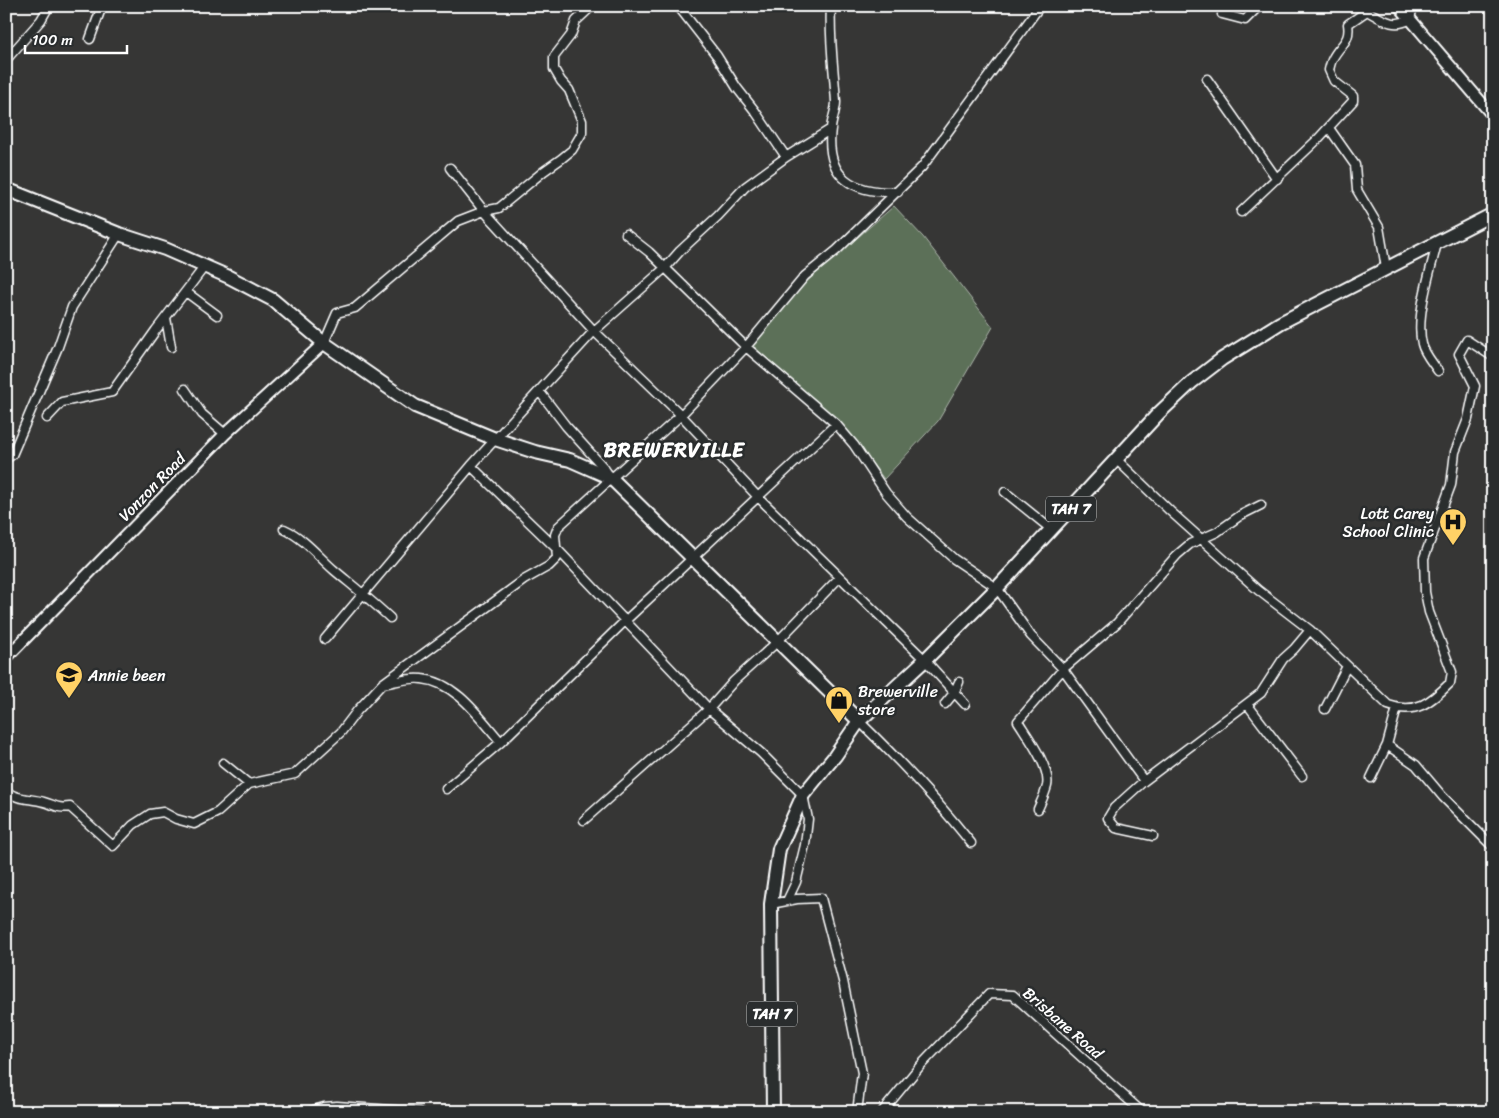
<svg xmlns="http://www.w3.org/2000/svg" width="1499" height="1118" font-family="Sriracha,sans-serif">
<rect width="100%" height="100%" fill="#363635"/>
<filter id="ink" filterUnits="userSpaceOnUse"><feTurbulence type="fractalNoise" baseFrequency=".02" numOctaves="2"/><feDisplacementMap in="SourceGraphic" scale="10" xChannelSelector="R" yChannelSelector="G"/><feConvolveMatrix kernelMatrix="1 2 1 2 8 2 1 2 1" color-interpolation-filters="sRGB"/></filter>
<g filter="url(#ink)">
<path fill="#5c6f59" stroke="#aeb7ac" d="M894 206 923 237 993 327 938 421 884 479 847 430 752 345 805 283Z"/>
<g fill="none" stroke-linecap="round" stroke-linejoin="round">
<g stroke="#fff" stroke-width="11">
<path id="minor" d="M678 6 717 56 737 88 755 111 786 157
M831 6C829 38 834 70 836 102 836 110 832 119 831 128 825 178 852 193 898 192
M1222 14 1245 20 1259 6
M90 39 102 6
M6 60 41 20 49 6
M1207 79 1277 179
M1329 128 1355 165 1357 190 1379 227 1386 268
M484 211 594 331 681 415 758 497 925 660 965 704
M484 211 499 208 544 171 561 159 572 150 582 133V121L569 90 561 81 554 69V57L571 35 576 21 592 6
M1241 212 1318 139 1353 101V96L1334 81 1329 70C1330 66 1331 61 1333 58 1340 44 1351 42 1348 24L1367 11C1382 19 1394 29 1410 19L1413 6
M626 234 649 252 746 347 836 424 854 445 886 493 907 517 954 559 997 588 1031 636 1063 669 1144 781
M1437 243C1431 270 1415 316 1422 344 1424 353 1432 362 1438 371
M186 292 217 315
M166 318 171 347
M324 343 337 313 355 308 458 221 484 211 450 168
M185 389 202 414 225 434
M539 391 471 466 558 550 709 709 761 753 803 795 808 819 805 845 796 882 787 901
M47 418 62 402 112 392 156 330 205 266
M6 459 12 455 58 347 72 307 119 234
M1117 460 1170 511 1258 590 1310 630 1388 705C1416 715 1431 702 1450 683L1452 672 1429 612 1425 592 1424 558 1451 485 1455 452 1468 419 1475 386 1459 354 1467 340 1493 357
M610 477 604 468 566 426 539 391 594 331 665 268 680 251 718 216 745 187 786 157 831 129
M1005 492 1052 530
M284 529C304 538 318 556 334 570 353 586 372 601 390 618
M325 639 471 466
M383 684C395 682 410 677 422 679 456 682 480 718 501 742
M945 704 954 693 959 682
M1247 704 1302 776
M1325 709 1347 666
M859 721C899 760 937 800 971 843
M1387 745 1416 765 1443 797 1493 847
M223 763 249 784
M1371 778 1387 745 1397 708
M446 789 501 742 625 621 836 424
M6 791C17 800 30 798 44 802 55 805 58 809 70 807L113 846 133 825 150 814 163 812 176 819 194 824 218 812 249 784 295 774 341 732 357 711 382 684 524 580 549 566 557 558 555 535 558 527 681 415 746 347 805 276 837 250 922 167 1040 6
M1038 809C1041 802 1045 794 1047 786 1051 768 1028 737 1018 721L1063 669 1117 623 1177 555 1190 544 1217 532 1241 515 1261 505
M584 820 709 709 734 681 777 642 840 577
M1153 836 1116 828 1108 818 1114 808 1144 781 1261 693 1283 659 1294 649 1310 630
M771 904 797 899 821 898 843 981 862 1073 857 1112
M307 1112 324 1107 337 1106 419 1112
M882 1112 920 1066 989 994 1013 995 1142 1112"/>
</g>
<g stroke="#fff" stroke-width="14">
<path id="tertiary" d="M1399 6 1493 116
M6 658 225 434 324 343"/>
</g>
<g stroke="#fff" stroke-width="16">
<path id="primary" d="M6 189 119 234 165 249 229 277 273 300 324 343 415 406 495 439 535 452 570 460 611 478 859 721"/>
</g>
<g stroke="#fff" stroke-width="16">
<path id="trunk" d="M773 1112 771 904 779 849 803 795 835 756 859 721 925 660 997 588 1159 413 1192 382 1222 359 1280 323 1493 214"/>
</g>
<use href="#minor" stroke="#2a2d2e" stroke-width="8"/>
<use href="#tertiary" stroke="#2a2d2e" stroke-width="10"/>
<use href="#primary" stroke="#2a2d2e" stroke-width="12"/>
<use href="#trunk" stroke="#2a2d2e" stroke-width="12"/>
</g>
</g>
<defs>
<g id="hospital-pin" transform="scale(1.4375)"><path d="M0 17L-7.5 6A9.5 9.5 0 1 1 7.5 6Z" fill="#ffd166" stroke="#2a2d2e"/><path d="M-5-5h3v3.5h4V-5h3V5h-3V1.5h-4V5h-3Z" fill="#111"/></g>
<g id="school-pin" transform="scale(1.4375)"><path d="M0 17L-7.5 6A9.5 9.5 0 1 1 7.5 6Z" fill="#ffd166" stroke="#2a2d2e"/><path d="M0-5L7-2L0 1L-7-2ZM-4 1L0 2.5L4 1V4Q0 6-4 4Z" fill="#111"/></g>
<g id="shop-pin" transform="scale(1.4375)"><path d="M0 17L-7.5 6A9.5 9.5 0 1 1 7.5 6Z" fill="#ffd166" stroke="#2a2d2e"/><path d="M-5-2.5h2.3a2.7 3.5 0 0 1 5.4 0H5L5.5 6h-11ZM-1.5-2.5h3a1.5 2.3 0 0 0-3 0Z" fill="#111"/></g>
</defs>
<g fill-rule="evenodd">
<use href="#hospital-pin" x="1453" y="522"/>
<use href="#school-pin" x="69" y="675"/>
<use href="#shop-pin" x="839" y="700"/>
</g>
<g text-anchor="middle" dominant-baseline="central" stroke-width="5" stroke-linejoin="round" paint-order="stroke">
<g fill="#2a2d2e" stroke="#bfc0c0" stroke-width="1">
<rect x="1046" y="496.5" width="50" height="25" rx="4"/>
<rect x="747" y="1001.5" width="50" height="25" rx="4"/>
</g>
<g font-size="15" font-weight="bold" fill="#fff">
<text x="1071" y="509">TAH 7</text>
<text x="772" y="1014">TAH 7</text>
</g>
<g font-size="16" fill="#fff" stroke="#2a2d2e">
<text transform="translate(152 487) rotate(-46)">Vonzon Road</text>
<text transform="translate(1063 1023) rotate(41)">Brisbane Road</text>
</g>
<g font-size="16" fill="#fff" stroke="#2a2d2e" text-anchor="start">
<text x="1434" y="513" text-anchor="end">Lott Carey<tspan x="1434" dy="18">School Clinic</tspan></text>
<text x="88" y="675">Annie been</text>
<text x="858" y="691">Brewerville<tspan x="858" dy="18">store</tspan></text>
</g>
<g font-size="21" font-weight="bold" letter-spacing="1" fill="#fff" stroke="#2a2d2e">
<text x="674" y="450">BREWERVILLE</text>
</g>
</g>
<rect width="1499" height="1118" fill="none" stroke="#2a2d2e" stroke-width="25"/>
<rect x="12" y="12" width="1474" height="1093" fill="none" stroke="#fff" stroke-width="2" filter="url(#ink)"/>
<path d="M25 45v8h102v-8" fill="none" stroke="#ffffff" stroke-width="2.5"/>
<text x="32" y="45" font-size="15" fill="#ffffff" stroke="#2a2d2e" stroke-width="4" paint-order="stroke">100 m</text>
</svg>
